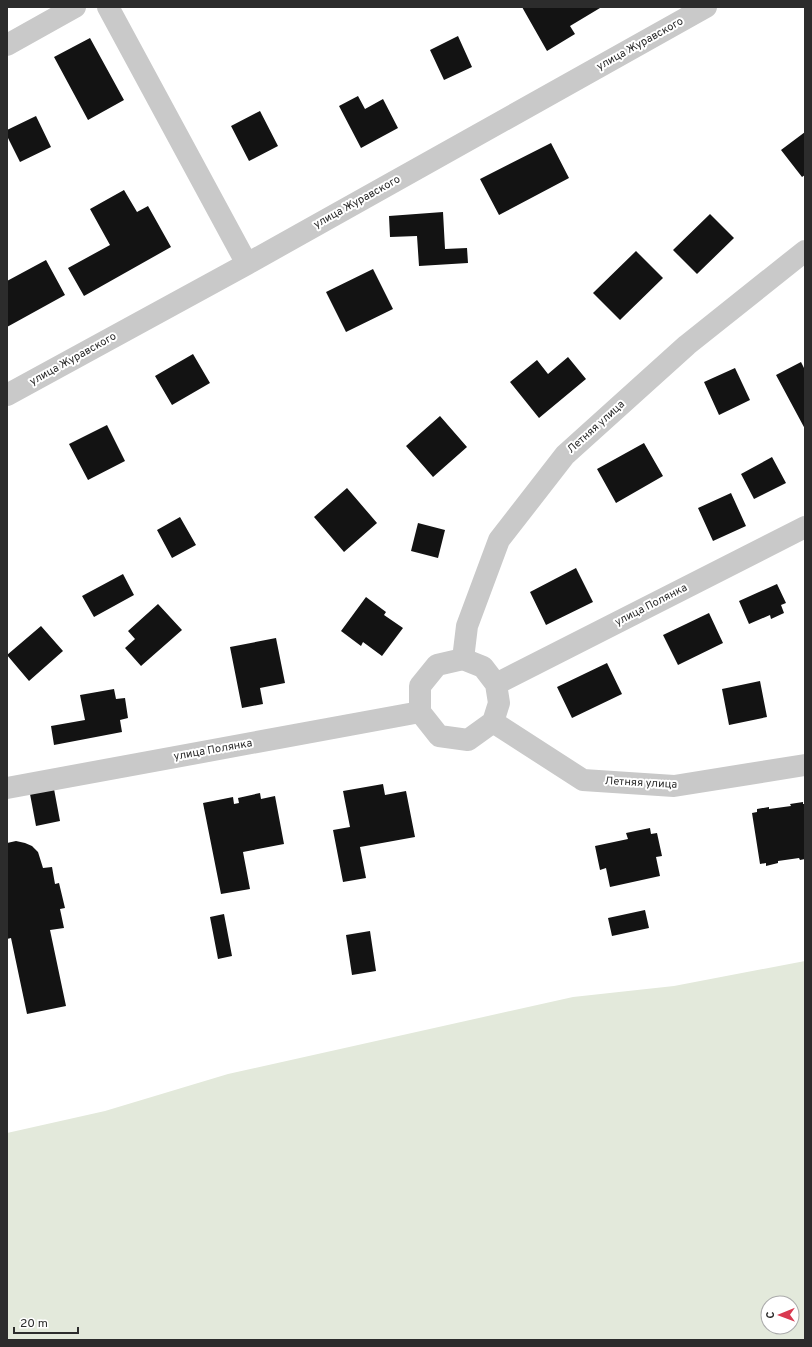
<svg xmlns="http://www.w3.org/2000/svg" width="812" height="1347" font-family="Overpass,sans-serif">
<rect width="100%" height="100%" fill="#fff"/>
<path fill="#e3e9db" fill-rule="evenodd" d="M805 961V1340H7V1133L105 1111 228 1074 573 997 674 986ZM768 1303H792V1327H768Z"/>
<path fill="#131313" d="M522 7H599L600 8 570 26 575 34 547 51Z
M458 36 472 67 444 80 430 50Z
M90 38 124 100 88 120 54 57Z
M358 96 365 109 383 99 398 128 361 148 339 106Z
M260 111 278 146 249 161 231 126Z
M36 116 51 147 20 162 7 136V130Z
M805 132V175L802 177 781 150Z
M551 143 569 178 499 215 480 179Z
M124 190 137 212 148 206 171 247 84 296 68 268 110 245 90 209Z
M443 212 445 249 467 248 468 263 419 266 417 236 390 237 389 216Z
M710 214 734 238 697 274 673 250Z
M636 251 663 278 620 320 593 293Z
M46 260 65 295 7 327V281Z
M373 269 393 309 346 332 326 292Z
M193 354 210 383 172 405 155 376Z
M568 357 586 379 539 418 510 382 537 360 548 374Z
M801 362 805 370V429L776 375Z
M735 368 750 400 719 415 704 382Z
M440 416 467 447 433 477 406 446Z
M107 425 125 461 88 480 69 444Z
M644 443 663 476 616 503 597 469Z
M772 457 786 483 754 499 741 474Z
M347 488 377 523 344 552 314 517Z
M731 493 746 526 713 541 698 508Z
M180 517 196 545 172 558 157 530Z
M418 523 445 530 438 558 411 551Z
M576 568 593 602 546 625 530 592Z
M123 574 134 595 94 617 82 596Z
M777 584 786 603 781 605 784 613 771 619 770 615 749 624 739 601Z
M366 597 386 612 384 615 403 628 382 656 363 642 361 646 341 631Z
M158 604 182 630 141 666 125 648 135 639 128 631Z
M709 613 723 643 678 665 663 635Z
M41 626 63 651 29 681 7 655Z
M276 638 285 683 260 688 263 704 242 708 230 647Z
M607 663 622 694 572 718 557 687Z
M760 681 767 717 729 725 722 689Z
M114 689 116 699 125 698 128 718 120 720 122 732 54 745 51 726 85 720 80 695Z
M383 784 385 795 406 791 415 837 360 847 366 878 343 882 333 830 350 827 343 791Z
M54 789 60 821 36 826 30 794Z
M260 793 261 799 275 796 284 844 243 852 250 889 221 894 203 803 233 797 234 804 239 803 238 798Z
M803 802V804H805V859L800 860 799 858 778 861V863L766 866V863L760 864 752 813 757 812V809L769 807V809L791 806 790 804Z
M650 828 651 834 657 833 662 856 656 857 660 876 610 887 606 868 600 870 595 846 628 839 626 833Z
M16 841 25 843 32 846 38 852 43 868 52 867 55 884 59 883 65 908 60 909 64 928 50 930 66 1006 27 1014 11 938 7 939V843Z
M645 910 649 928 612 936 608 918Z
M224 914 232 956 218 959 210 917Z
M370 931 376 971 352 975 346 935Z"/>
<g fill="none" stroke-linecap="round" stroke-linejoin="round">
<path stroke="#c9c9c9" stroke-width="22" d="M108 7 247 264
M7 45 75 7
M7 395 247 264 706 7
M463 659 467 626 499 540 565 455 687 345 805 251
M463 659 483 667 496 684 499 703 493 722 468 740 439 736 420 712V686L437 665Z
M496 684 805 527
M493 722 583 780 674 786 805 765
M7 788 420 712"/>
</g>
<g text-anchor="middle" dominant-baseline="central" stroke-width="4" stroke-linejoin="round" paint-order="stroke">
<g font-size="11" fill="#2c2c2c" stroke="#fff">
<text transform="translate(640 44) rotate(-29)">улица Журавского</text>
<text transform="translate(357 202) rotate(-29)">улица Журавского</text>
<text transform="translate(73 359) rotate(-29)">улица Журавского</text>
<text transform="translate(596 427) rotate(-42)">Летняя улица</text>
<text transform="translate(651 605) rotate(-27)">улица Полянка</text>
<text transform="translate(213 750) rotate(-10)">улица Полянка</text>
<text transform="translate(641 783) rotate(3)">Летняя улица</text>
</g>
</g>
<rect width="812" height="1347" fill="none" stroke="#2c2c2c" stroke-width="16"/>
<g transform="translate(780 1315) rotate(269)"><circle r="19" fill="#ffffff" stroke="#ababab"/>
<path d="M0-3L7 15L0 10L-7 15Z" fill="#d93950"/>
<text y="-6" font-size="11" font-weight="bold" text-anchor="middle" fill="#2c2c2c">С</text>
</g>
<path d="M14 1327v6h64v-6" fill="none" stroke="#2c2c2c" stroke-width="2"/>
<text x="20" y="1327" font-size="12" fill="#2c2c2c" stroke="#ffffff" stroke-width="3" paint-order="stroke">20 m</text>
</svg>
